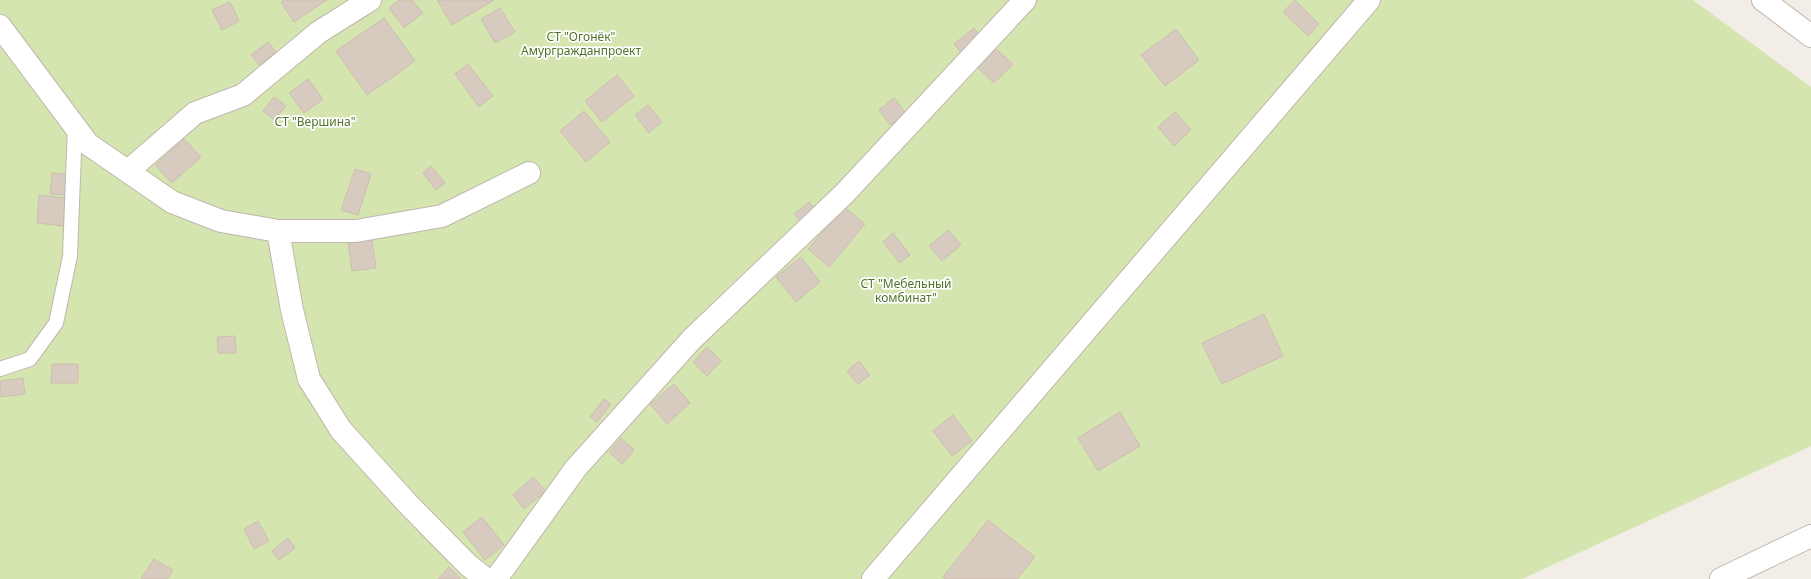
<svg xmlns="http://www.w3.org/2000/svg" width="1811" height="579" font-family="'Noto Sans',sans-serif">
<rect width="100%" height="100%" fill="#f2ede6"/>
<path fill="#d5e5b0" d="M0 0H1693L1811 87V446L1522 579H0Z"/>
<path fill="#d7cabf" stroke="#cebeaf" d="M284 0H327L294 22 281 2Z
M399 0H412L423 13 404 28 389 8Z
M437 0H494L452 25Z
M1295 0 1319 24 1308 36 1283 12Z
M230 2 239 21 222 30 212 10Z
M500 8 515 32 495 43 481 19Z
M384 18 415 61 367 95 336 51Z
M974 28 981 37 961 53 954 44Z
M1176 29 1199 60 1165 86 1141 55Z
M268 42 276 52 259 65 251 55Z
M996 49 1013 64 994 83 978 68Z
M468 64 493 96 479 107 455 74Z
M617 75 634 96 602 122 585 101Z
M308 79 323 99 304 113 289 93Z
M274 97 286 106 274 120 263 111Z
M894 98 906 113 890 125 879 110Z
M648 105 662 122 649 133 635 115Z
M584 111 610 142 586 162 560 131Z
M1175 112 1191 130 1174 146 1158 127Z
M184 139 201 157 172 183 155 165Z
M431 166 445 183 436 190 423 173Z
M355 169 371 174 358 215 341 210Z
M52 173 67 174 65 195 50 194Z
M39 195 65 198 63 226 37 223Z
M809 202 817 212 802 223 794 214Z
M844 207 865 224 829 267 808 249Z
M948 230 961 245 942 261 929 246Z
M893 233 910 255 900 263 883 242Z
M372 239 376 268 352 271 348 243Z
M801 257 820 282 796 302 776 277Z
M1264 314 1283 356 1222 384 1202 343Z
M235 336 236 353H218L217 337Z
M707 347 721 361 707 376 693 362Z
M859 361 870 375 858 384 847 371Z
M52 364H78V383H51Z
M23 378 25 394 1 397 0 381Z
M674 384 690 403 667 424 650 404Z
M604 399 611 404 597 422 590 417Z
M1120 412 1140 446 1098 471 1078 438Z
M953 415 972 441 952 456 933 431Z
M621 438 634 450 622 464 609 452Z
M533 477 546 491 524 509 513 495Z
M482 517 504 545 485 560 463 532Z
M988 520 1035 557 1017 579H945L943 577Z
M258 521 269 541 254 549 244 529Z
M288 538 295 548 279 560 272 551Z
M154 559 173 570 167 579H141Z
M449 567 461 579H438Z"/>
<g fill="none" stroke-linecap="round" stroke-linejoin="round">
<g stroke="#c0b6ac" stroke-width="16">
<path id="service" d="M0 369 30 359 56 323 70 256 75 126"/>
</g>
<g stroke="#c0b6ac" stroke-width="24">
<path id="minor" d="M1763 0 1811 36
M0 26 88 144 172 202 221 221 278 231H356L442 216 529 173
M128 171 195 113 243 95 319 32 370 0
M278 231 292 310 309 379 341 430 407 503 468 565 486 579
M496 579 576 468 692 339 844 194 1025 0
M873 579 1369 0
M1721 579 1811 536"/>
</g>
<use href="#service" stroke="#fff" stroke-width="14"/>
<use href="#minor" stroke="#fff" stroke-width="22"/>
</g>
<g text-anchor="middle" dominant-baseline="central" stroke-width="3.5" stroke-linejoin="round" paint-order="stroke">
<g font-size="12" fill="#51742b" stroke="#fff">
<text x="581" y="36">СТ "Огонёк"<tspan x="581" dy="14">Амургражданпроект</tspan></text>
<text x="315" y="121">СТ "Вершина"</text>
<text x="906" y="283">СТ "Мебельный<tspan x="906" dy="14">комбинат"</tspan></text>
</g>
</g>
</svg>
